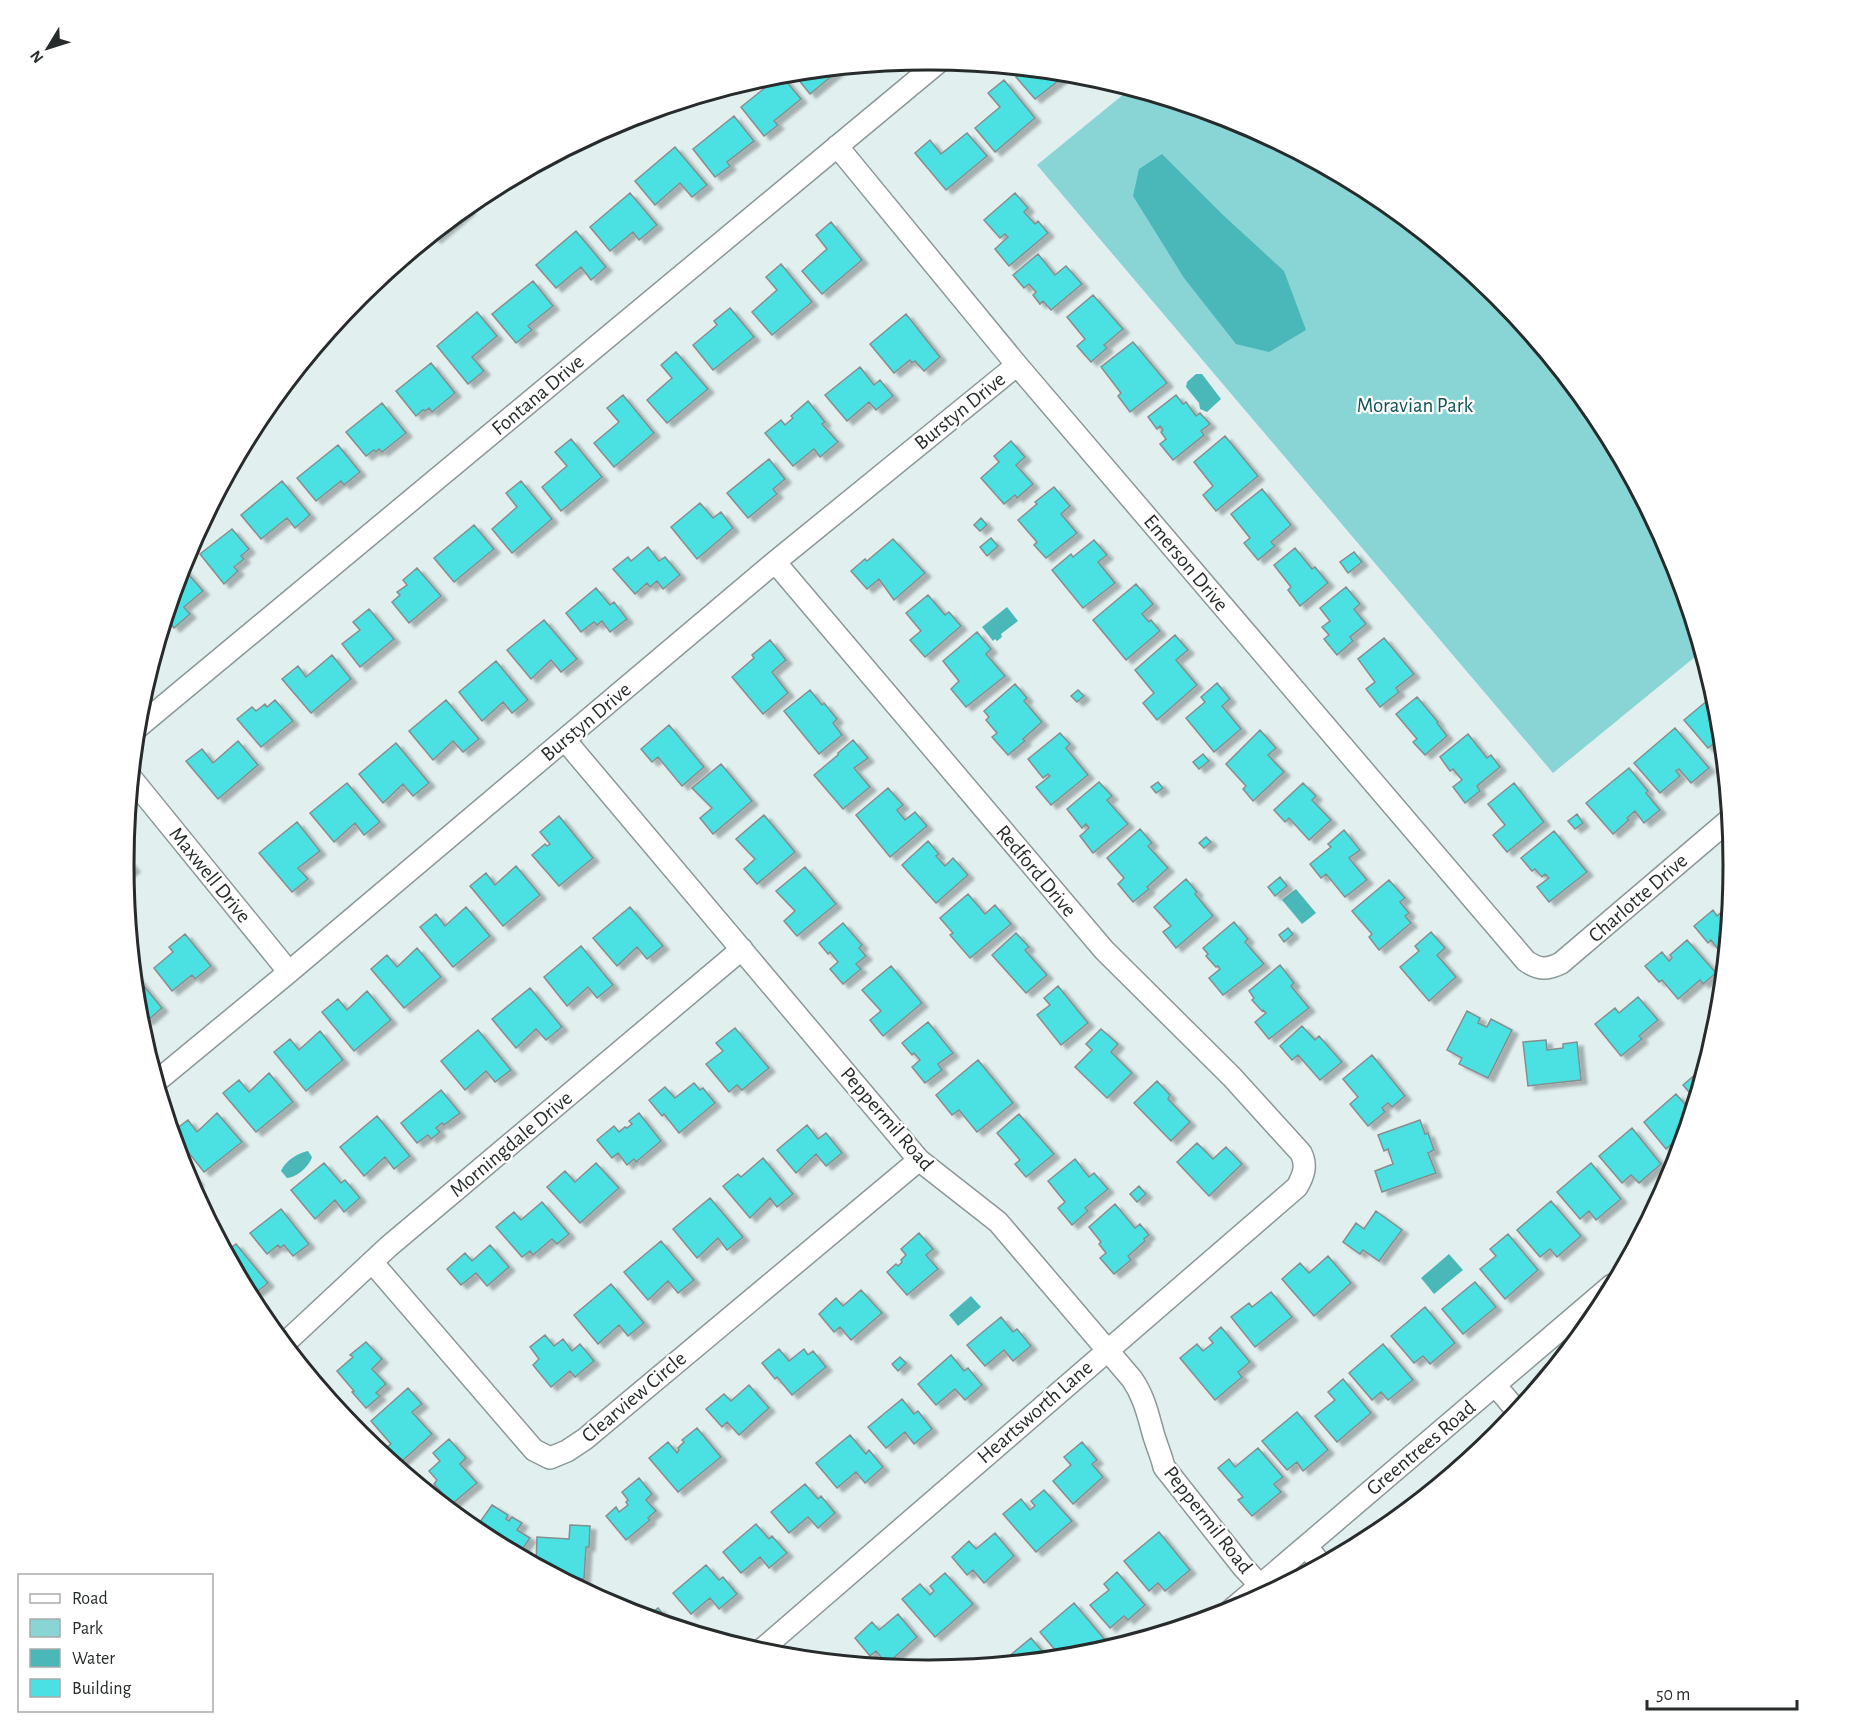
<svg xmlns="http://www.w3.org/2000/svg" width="1857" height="1730" font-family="'Alegreya Sans',sans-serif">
<defs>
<filter id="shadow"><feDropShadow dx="6" dy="4" stdDeviation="1.5" flood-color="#0004"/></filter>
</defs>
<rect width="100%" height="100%" fill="#e2efef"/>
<path fill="#89d4d5" d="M1130 89 1237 121 1376 196 1498 296 1598 418 1672 557 1701 652 1553 773 1037 165Z"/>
<path fill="#4ab8b9" d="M1162 154 1223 215 1284 271 1306 330 1269 352 1236 344 1184 278 1133 196 1139 169Z
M1196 374H1202L1221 399 1207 412 1200 409 1199 403 1186 387 1187 382Z
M1007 607 1018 621 1001 634 1002 637 997 641 995 639 993 641 982 627Z
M1296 889 1316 913 1302 924 1282 900Z
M308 1151 312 1157C309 1166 298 1177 287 1178L281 1171C285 1161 298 1153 308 1151Z
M1449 1254 1463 1270 1434 1294 1421 1278Z
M971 1296 981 1307 958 1326 949 1315Z"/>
<path fill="#4be1e3" stroke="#838f8f" stroke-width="1.5" filter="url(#shadow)" d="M840 69 810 94 793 73Z
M1025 70 1067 74 1035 99 1016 77Z
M781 75 801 99 774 121 778 125 764 136 741 107Z
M1004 80 1035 118 995 152 975 128 1000 107 988 93Z
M734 116 754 141 727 162 730 166 715 177 693 149Z
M967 133 987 156 946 190 915 153 930 140 941 154Z
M675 147 707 185 692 197 680 183 655 205 635 181Z
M630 193 657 225 639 240 633 232 610 251 590 227Z
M1015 193 1028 208 1024 212 1035 224 1038 221 1048 233 1009 266 995 249 1008 237 1005 234 1000 238 984 220Z
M467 207 469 210 435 239 432 236Z
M831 222 862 260 822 294 802 271 827 249 816 235Z
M576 231 606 267 591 280 581 267 556 288 536 265Z
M1038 254 1055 275 1066 266 1082 284 1051 310 1043 301 1040 304 1033 295 1036 292 1029 284 1024 288 1013 275Z
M781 264 812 302 772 335 752 312 777 290 766 277Z
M533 281 553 306 528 326 532 330 516 343 492 314Z
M1093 295 1123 329 1104 345 1107 348 1091 362 1077 346 1085 339 1067 317Z
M730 308 754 337 713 370 693 345 717 325 714 321Z
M477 312 497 336 472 357 484 371 468 384 437 346Z
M906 314 940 357 924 371 915 361 912 363 910 360 894 373 870 344Z
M1133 342 1167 383 1130 412 1118 396 1121 393 1101 367Z
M676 352 708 389 667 423 647 400 672 378 661 365Z
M431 363 455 393 432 412 429 408 425 411 423 410 416 416 396 391Z
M860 367 874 385 880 380 893 396 876 410 869 402 847 421 825 395Z
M623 395 654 433 614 467 594 443 619 422 607 408Z
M1176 395 1183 404 1186 402 1196 416 1200 413 1210 424 1201 431 1204 435 1173 460 1160 444 1166 439 1161 432 1163 430 1160 426 1157 429 1148 417Z
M808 401 825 422 822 424 838 442 820 457 814 449 793 466 765 433 781 420 785 425 793 418 791 416Z
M382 403 406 433 382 452 379 449 376 452 374 450 366 456 346 432Z
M1225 436 1258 476 1216 511 1203 495 1213 486 1194 462Z
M571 439 602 477 561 511 542 487 567 466 555 452Z
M1011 441 1025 457 1016 465 1033 484 1017 498 1015 495 1004 504 981 478 999 462 994 456Z
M338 445 360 472 344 485 341 481 316 501 297 478Z
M769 459 785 479 773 489 777 494 748 518 727 493Z
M282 481 310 515 295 528 287 518 261 539 241 515Z
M521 481 552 519 512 553 492 529 517 507 506 493Z
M1054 487 1070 506 1061 514 1077 533 1046 558 1034 545 1037 542 1018 520 1037 504 1035 502Z
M1262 489 1291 525 1271 542 1275 546 1258 560 1244 543 1250 538 1231 514Z
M700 503 713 518 721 512 733 528 697 559 671 527Z
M981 518 987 525 980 531 974 525Z
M474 525 494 549 454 582 434 558Z
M232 529 249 549 241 556 244 559 234 567 238 571 224 584 200 554Z
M991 538 998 546 987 556 980 547Z
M893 539 925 573 894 600 879 579 867 589 851 571 865 559 867 561Z
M1094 540 1107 555 1098 562 1115 583 1083 608 1052 570 1071 554 1073 557Z
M648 547 659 561 665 557 680 575 663 589 657 581 650 587 647 583 635 594 613 569 628 557 631 561Z
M1295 548 1312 569 1315 567 1328 583 1300 606 1288 590 1291 587 1274 565Z
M1354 552 1362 562 1348 573 1340 562Z
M183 568 203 591 184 607 190 614 174 628 166 618 181 570Z
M417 568 441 596 409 623 392 602 400 595 397 592 407 585 403 580Z
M1136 584 1153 604 1142 614 1149 622 1151 620 1160 631 1126 660 1093 620Z
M1346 587 1360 604 1354 609 1366 624 1350 637 1353 641 1337 655 1324 639 1329 635 1322 627 1330 621 1320 608Z
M596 588 610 605 614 602 627 619 610 632 602 621 597 625 594 622 581 632 566 613Z
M928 595 945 615 949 612 961 626 925 657 910 640 921 631 906 613Z
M369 609 394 639 360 667 342 644 360 630 353 622Z
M544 620 577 659 561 672 551 660 531 679 507 650Z
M977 632 991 649 986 654 1005 676 966 707 951 689 959 681 943 661Z
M1175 635 1188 650 1176 660 1197 685 1157 720 1143 703 1154 693 1135 670Z
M1384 638 1414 674 1396 688 1399 692 1380 707 1366 689 1375 682 1358 659Z
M770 640 786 660 772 672 788 693 763 714 732 677 754 658 752 655Z
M332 655 351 679 311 713 282 679 298 666 306 677Z
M496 661 528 700 512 713 503 702 482 721 459 692Z
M1217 683 1230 699 1222 706 1241 729 1214 752 1186 718 1205 702 1201 697Z
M1015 684 1027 698 1024 701 1042 722 1023 739 1025 741 1008 755 992 737 997 733 986 720 989 717 984 711Z
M810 690 822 705 824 703 837 719 833 723 842 735 819 754 784 711Z
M1078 690 1084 696 1077 702 1071 696Z
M1714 695 1718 708 1721 738 1708 748 1684 720Z
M1417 697 1438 722 1437 723 1447 736 1425 755 1413 742 1417 739 1396 714Z
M275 700 293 721 261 747 237 719 252 707 256 711 265 704 267 707Z
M446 700 479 739 463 752 453 741 433 760 409 731Z
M669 725 704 767 682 786 658 757 652 762 641 749Z
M1675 728 1709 768 1691 783 1679 769 1676 771 1680 776 1660 793 1634 763Z
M1260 730 1276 748 1268 755 1284 772 1253 801 1243 789 1246 786 1226 764Z
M1060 733 1070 744 1066 748 1088 775 1051 805 1036 787 1050 776 1048 774 1043 778 1028 759Z
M1468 734 1487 758 1491 755 1500 767 1477 786 1480 791 1465 803 1453 787 1462 780 1453 769 1450 771 1440 757Z
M853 740 868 758 854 768 870 787 843 809 814 775 838 755V753Z
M238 741 258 765 218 799 186 761 202 749 213 763Z
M396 743 429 783 413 796 403 784 383 803 359 774Z
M1203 754 1209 761 1199 769 1193 762Z
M721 764 752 801 713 834 700 818 712 808 692 788Z
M1629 768 1648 791 1646 793 1660 810 1644 823 1635 811 1627 818 1629 820 1613 834 1586 803Z
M1099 782 1112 796 1107 800 1128 824 1093 853 1080 836 1089 828 1086 824 1082 828 1067 809Z
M1158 782 1163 788 1156 793 1151 787Z
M347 783 380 822 364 835 355 823 334 842 310 813Z
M1303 783 1316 796 1312 800 1331 820 1309 840 1289 818 1285 822 1274 810Z
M1514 783 1544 822 1507 852 1493 835 1505 825 1488 804Z
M888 788 903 805 897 810 905 820 915 812 927 826 890 857 856 815Z
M1577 814 1583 823 1575 829 1568 821Z
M764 815 795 852 757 884 744 869 755 859 736 839Z
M559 816 593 858 559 886 532 855 545 844 547 846 550 844 540 832Z
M297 822 320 851 298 868 308 879 292 892 259 853Z
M1140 829 1152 843 1148 846 1168 868 1147 887 1149 889 1133 902 1118 884 1124 878 1107 858Z
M1344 830 1360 850 1349 858 1367 880 1345 897 1326 874 1321 878 1310 864 1331 847 1328 844Z
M1554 831 1587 872 1549 902 1537 887 1549 878 1545 874 1542 877 1535 869 1532 871 1521 858Z
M1206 837 1211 842 1204 848 1199 843Z
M928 841 939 854 936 856 945 866 953 858 968 875 936 903 902 865Z
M124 856 134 868 125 876 124 865Z
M516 866 540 895 503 926 470 886 486 873 495 885Z
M805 867 836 904 797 936 784 921 795 911 776 891Z
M1280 877 1287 886 1275 896 1268 887Z
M1186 879 1197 892 1195 894 1213 916 1176 948 1163 932 1171 926 1154 907Z
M1389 880 1405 898 1400 902 1409 913 1405 916 1411 923 1379 950 1369 937 1372 934 1352 911Z
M968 894 985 914 995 905 1011 924 970 958 950 935 953 933 940 918Z
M1730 905 1724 957 1711 940 1708 943 1694 926 1713 910 1717 916Z
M466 907 490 936 453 967 420 927 436 914 445 926Z
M630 907 663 946 647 959 637 947 617 966 593 938Z
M1234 922 1248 939 1245 942 1264 964 1223 995 1209 978 1220 969 1218 966 1216 967 1206 956 1208 954 1203 948Z
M843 923 862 945 859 948 866 956 856 964 861 969 843 984 830 969 838 962 830 952 828 954 819 943Z
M1288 928 1293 934 1284 942 1279 935Z
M1431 932 1445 948 1437 955 1456 977 1429 1001 1400 967 1419 951 1415 946Z
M1016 933 1029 947 1025 950 1047 975 1026 993 992 955Z
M185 934 211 966 195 979 192 975 172 991 154 968 173 952 169 947Z
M1687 940 1716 973 1703 984 1700 980 1678 999 1662 980 1659 982 1645 966 1662 952 1669 961 1672 958 1670 955Z
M581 946 613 985 597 998 588 987 567 1006 544 977Z
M417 948 441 977 404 1008 371 969 387 955 397 967Z
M1280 965 1294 983 1291 986 1309 1008 1269 1039 1255 1022 1266 1013 1263 1010 1262 1011 1252 1000 1254 998 1249 991Z
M891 966 922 1003 883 1036 870 1020 881 1011 862 990Z
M134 974 162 1008 147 1021 138 1010Z
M1058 986 1088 1023 1061 1045 1037 1015 1050 1005 1044 998Z
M530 988 562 1027 546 1040 536 1029 516 1048 492 1019Z
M367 991 391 1020 354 1051 322 1012 338 999 347 1010Z
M1638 997 1658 1020 1639 1036 1642 1039 1621 1056 1595 1024 1615 1008 1619 1013Z
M1467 1011 1480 1018 1478 1023 1487 1027 1491 1019 1512 1030 1488 1078 1459 1064 1462 1058 1447 1050Z
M928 1022 953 1053 938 1064 942 1070 925 1083 912 1067 920 1060 914 1053 912 1055 902 1043Z
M1302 1026 1315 1040 1319 1036 1342 1062 1320 1080 1298 1055 1292 1060 1280 1046Z
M735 1028 769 1068 742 1090 737 1085 729 1092 706 1064 723 1051 716 1043Z
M1101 1029 1118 1044 1111 1052 1132 1073 1107 1098 1075 1067 1092 1050 1086 1044Z
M478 1030 511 1070 495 1082 486 1071 465 1090 441 1061Z
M320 1031 343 1060 306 1091 274 1052 290 1039 299 1050Z
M1546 1040 1547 1050 1563 1048V1044L1577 1042 1581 1080 1528 1086 1523 1042Z
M1372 1055 1405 1096 1392 1107 1388 1103 1382 1108 1385 1112 1368 1126 1350 1104 1358 1097 1343 1079Z
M978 1060 1013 1103 977 1132 959 1110 952 1115 936 1095Z
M1704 1067 1695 1099 1683 1085Z
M269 1073 293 1102 256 1132 223 1093 239 1080 249 1092Z
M1157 1081 1170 1095 1168 1099 1190 1122 1171 1141 1134 1103Z
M694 1083 700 1090 703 1088 715 1103 679 1133 664 1114 662 1116 649 1100 665 1087 675 1098Z
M441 1090 460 1113 444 1125 442 1123 436 1128 440 1132 431 1139 428 1135 417 1143 401 1123Z
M1676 1094 1691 1111 1681 1145 1676 1140 1666 1149 1644 1122Z
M217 1113 242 1142 204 1172 172 1132 188 1120 197 1132Z
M639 1113 661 1141 636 1162 634 1159 627 1165 618 1153 612 1158 597 1140 614 1126 619 1132 625 1127 627 1128 632 1124 629 1121Z
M1019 1114 1054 1154 1026 1177 1015 1164 1020 1160 997 1133Z
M377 1116 410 1156 394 1169 385 1157 364 1176 340 1147Z
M1420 1120 1425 1134 1428 1133 1434 1150 1428 1153 1436 1173 1382 1192 1375 1171 1393 1164 1388 1149 1384 1151 1378 1135Z
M807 1125 818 1139 826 1133 842 1153 826 1166 816 1154 796 1173 777 1150Z
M1632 1128 1661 1164 1639 1183 1631 1175 1622 1183 1599 1156Z
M1197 1143 1213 1159 1226 1147 1242 1164 1209 1196 1177 1162Z
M763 1158 793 1194 777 1207 770 1198 750 1218 723 1186 738 1174 741 1177Z
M1075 1159 1089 1177 1094 1173 1108 1189 1085 1208 1088 1211 1072 1225 1058 1208 1065 1202 1048 1181Z
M182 1163 198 1182 192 1186 185 1173Z
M324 1163 341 1183 345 1180 360 1198 344 1212 335 1200 315 1219 291 1190Z
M596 1163 619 1188 580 1223 547 1187 565 1171 575 1182Z
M1591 1163 1621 1199 1596 1220 1589 1211 1580 1219 1557 1192Z
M1139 1186 1146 1194 1137 1202 1130 1194Z
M710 1198 743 1237 727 1250 718 1238 697 1258 673 1229Z
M1551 1201 1581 1236 1557 1257 1550 1249 1540 1257 1517 1230Z
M542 1202 569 1234 557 1244 552 1239 533 1255 530 1251 522 1257 496 1227 514 1212 521 1220Z
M1115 1204 1135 1228 1140 1224 1149 1235 1144 1239 1145 1241 1128 1256 1131 1260 1114 1274 1100 1258 1106 1253 1099 1244 1101 1242 1089 1227Z
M281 1209 309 1244 293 1256 284 1245 280 1248 278 1245 267 1254 250 1233Z
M1376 1211 1402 1230 1379 1261 1363 1250 1360 1254 1343 1242 1356 1223 1364 1229Z
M919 1233 933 1249 926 1255 938 1269 907 1295 887 1272 896 1264 898 1266 902 1262 901 1260 906 1255 901 1249Z
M1508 1234 1538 1270 1505 1299 1480 1269 1496 1256 1490 1249Z
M661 1241 694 1280 678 1293 668 1281 648 1300 624 1272Z
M236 1244 268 1283 252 1296 247 1289 226 1251Z
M490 1245 509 1267 487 1286 476 1273 461 1285 447 1269 465 1253 472 1261Z
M1328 1256 1351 1283 1314 1316 1282 1279 1300 1263 1309 1273Z
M1475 1282 1496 1307 1463 1334 1442 1309Z
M611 1284 644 1323 628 1336 619 1325 598 1344 574 1315Z
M861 1290 882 1313 851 1340 840 1327 834 1332 819 1314 836 1298 843 1306Z
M1271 1292 1292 1317 1255 1347 1231 1317 1249 1303 1252 1307Z
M1425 1307 1455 1343 1430 1364 1423 1356 1414 1363 1391 1336Z
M1001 1317 1013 1332 1017 1329 1031 1346 1013 1361 1004 1350 985 1366 967 1345Z
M1221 1327 1250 1362 1238 1372 1242 1377 1215 1400 1180 1358 1197 1344 1203 1351 1213 1343 1209 1338Z
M545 1335 554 1346 563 1339 572 1351 580 1344 594 1361 575 1377 570 1371 551 1387 533 1365 539 1359 530 1347Z
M366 1342 382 1359 372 1369 386 1384 376 1393 380 1396 366 1408 352 1392 354 1391 337 1371 353 1357 350 1355Z
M1383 1344 1413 1380 1388 1400 1381 1392 1372 1400 1349 1373Z
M779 1349 789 1361 804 1349 808 1355 813 1351 826 1367 792 1395 777 1377 775 1379 762 1363Z
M951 1355 964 1371 968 1368 982 1385 965 1400 955 1389 936 1405 918 1384Z
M900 1357 906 1363 898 1371 892 1364Z
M1343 1379 1371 1413 1337 1442 1315 1416 1335 1400 1328 1392Z
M749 1385 769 1408 739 1435 727 1422 722 1427 706 1409 724 1394 731 1401Z
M408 1388 422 1404 412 1412 432 1434 401 1462 387 1447 391 1444 371 1421Z
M902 1399 914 1414 918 1411 932 1429 914 1444 905 1432 886 1448 868 1427Z
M1297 1412 1328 1450 1303 1471 1297 1462 1287 1470 1262 1441Z
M697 1428 721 1457 678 1492 649 1458 668 1442 677 1453 679 1450 678 1448 684 1442 682 1440Z
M850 1435 866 1454 869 1450 883 1467 865 1483 856 1472 837 1488 816 1463Z
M449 1439 466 1458 460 1464 477 1483 452 1504 434 1484 437 1480 429 1471 440 1461 433 1453Z
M1082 1442 1097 1460 1092 1464 1103 1477 1073 1504 1053 1481 1071 1465 1064 1457Z
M1258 1448 1283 1477 1274 1484 1281 1492 1252 1516 1238 1500 1243 1497 1218 1468 1229 1459 1235 1467Z
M639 1478 652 1494 646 1500 656 1511 648 1518 650 1520 626 1540 606 1516 616 1507 619 1512 628 1505 626 1502 628 1500 622 1492Z
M805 1484 818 1499 821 1496 835 1513 818 1528 808 1517 789 1533 771 1512Z
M1044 1490 1072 1521 1036 1552 1003 1514 1021 1499 1030 1510 1035 1506 1031 1501Z
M492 1505 508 1515 506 1519 509 1521 512 1517 522 1523 517 1530 530 1538 519 1554 492 1540 497 1533 480 1522Z
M756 1524 769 1539 772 1536 787 1553 769 1568 760 1557 741 1573 723 1552Z
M570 1525 590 1526 589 1547H586L584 1579 562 1577 536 1563 537 1537 569 1539Z
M1159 1532 1190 1570 1165 1591 1158 1583 1149 1591 1124 1561Z
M995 1533 1014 1556 984 1583 973 1570 967 1575 952 1557 969 1541 976 1549Z
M706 1565 719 1580 723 1577 737 1594 719 1609 710 1598 691 1614 673 1593Z
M1117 1572 1145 1605 1128 1620 1124 1616 1110 1628 1090 1605 1109 1590 1104 1584Z
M945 1573 973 1604 935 1637 902 1599 920 1584 930 1595 934 1591 930 1586Z
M1074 1603 1106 1641 1092 1652 1076 1656 1074 1653 1071 1656 1061 1657 1040 1632Z
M658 1608 671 1623 674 1620 679 1627 647 1617Z
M898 1614 917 1637 887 1664 876 1651 870 1656 855 1638 872 1622 879 1630Z
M1031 1638 1048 1658 1001 1663Z"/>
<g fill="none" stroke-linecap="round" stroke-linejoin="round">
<g stroke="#8c9898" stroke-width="24">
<path id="minor" d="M837 146 1017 365 1526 961C1539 970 1547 970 1561 963L1729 820
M137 728 940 61
M565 740 919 1160 998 1222 1132 1379C1143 1395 1147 1411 1152 1429 1155 1442 1161 1454 1164 1467L1243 1567 1260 1585
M132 779 289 972
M157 1081 289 972 775 562 1017 365
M372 1262 534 1450 550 1458 567 1451 585 1439 919 1160
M285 1343 388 1247 742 949
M1495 1385 1517 1411
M1306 1546 1321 1564
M1230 1611 1612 1285
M760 1651 1297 1187C1304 1175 1307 1165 1301 1153L1232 1077 1104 950 775 562"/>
</g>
<use href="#minor" stroke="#fff" stroke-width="21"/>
</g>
<g text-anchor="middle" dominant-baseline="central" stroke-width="4.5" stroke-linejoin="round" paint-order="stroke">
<g font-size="21" fill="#272b2b" stroke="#fff">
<text transform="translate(538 395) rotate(-40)">Fontana Drive</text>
<text transform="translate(960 411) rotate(-39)">Burstyn Drive</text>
<text transform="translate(1186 563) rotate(50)">Emerson Drive</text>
<text transform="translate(586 722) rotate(-40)">Burstyn Drive</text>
<text transform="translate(1036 871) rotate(50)">Redford Drive</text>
<text transform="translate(210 875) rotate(51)">Maxwell Drive</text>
<text transform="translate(1638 898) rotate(-41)">Charlotte Drive</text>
<text transform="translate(887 1119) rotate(49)">Peppermil Road</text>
<text transform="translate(511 1144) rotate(-40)">Morningdale Drive</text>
<text transform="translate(634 1397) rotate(-40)">Clearview Circle</text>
<text transform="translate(1035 1412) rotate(-41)">Heartsworth Lane</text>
<text transform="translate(1421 1448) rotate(-40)">Greentrees Road</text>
<text transform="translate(1208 1520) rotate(52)">Peppermil Road</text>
</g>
<g font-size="21" fill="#125253" stroke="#fff">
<text x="1415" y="405">Moravian Park</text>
</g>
</g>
<path d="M0 0H1857V1730H0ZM928 70H929A794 794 0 0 1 1723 864V866A794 794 0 0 1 929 1660H928A794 794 0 0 1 134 866V864A794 794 0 0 1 928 70Z" fill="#fff" fill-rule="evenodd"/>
<path fill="none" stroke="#272b2b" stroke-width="3" d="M928 70H929A794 794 0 0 1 1723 864V866A794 794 0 0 1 929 1660H928A794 794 0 0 1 134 866V864A794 794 0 0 1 928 70Z"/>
<rect x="18" y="1574" width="195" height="138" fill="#ffffff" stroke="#a9aaaa" stroke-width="1.5"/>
<rect x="30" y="1594" width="30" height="9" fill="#ffffff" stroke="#a9aaaa" stroke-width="1.5"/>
<text x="72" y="1604" font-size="18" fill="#272b2b">Road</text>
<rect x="30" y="1619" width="30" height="18" fill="#89d4d5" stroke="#a9aaaa" stroke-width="1.5"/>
<text x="72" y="1634" font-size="18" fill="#272b2b">Park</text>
<rect x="30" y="1649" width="30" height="18" fill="#4ab8b9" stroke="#a9aaaa" stroke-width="1.5"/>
<text x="72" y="1664" font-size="18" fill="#272b2b">Water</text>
<rect x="30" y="1679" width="30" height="18" fill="#4be1e3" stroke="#a9aaaa" stroke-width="1.5"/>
<text x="72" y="1694" font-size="18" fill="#272b2b">Building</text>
<g transform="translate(48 48) rotate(232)" stroke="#ffffff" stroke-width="4.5" paint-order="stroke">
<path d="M0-4.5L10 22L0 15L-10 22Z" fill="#272b2b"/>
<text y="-9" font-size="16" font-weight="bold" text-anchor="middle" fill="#272b2b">N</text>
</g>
<path d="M1647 1700v9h150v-9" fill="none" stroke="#272b2b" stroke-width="3"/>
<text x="1656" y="1700" font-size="18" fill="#272b2b" stroke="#ffffff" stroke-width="4.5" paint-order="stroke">50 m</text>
</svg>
